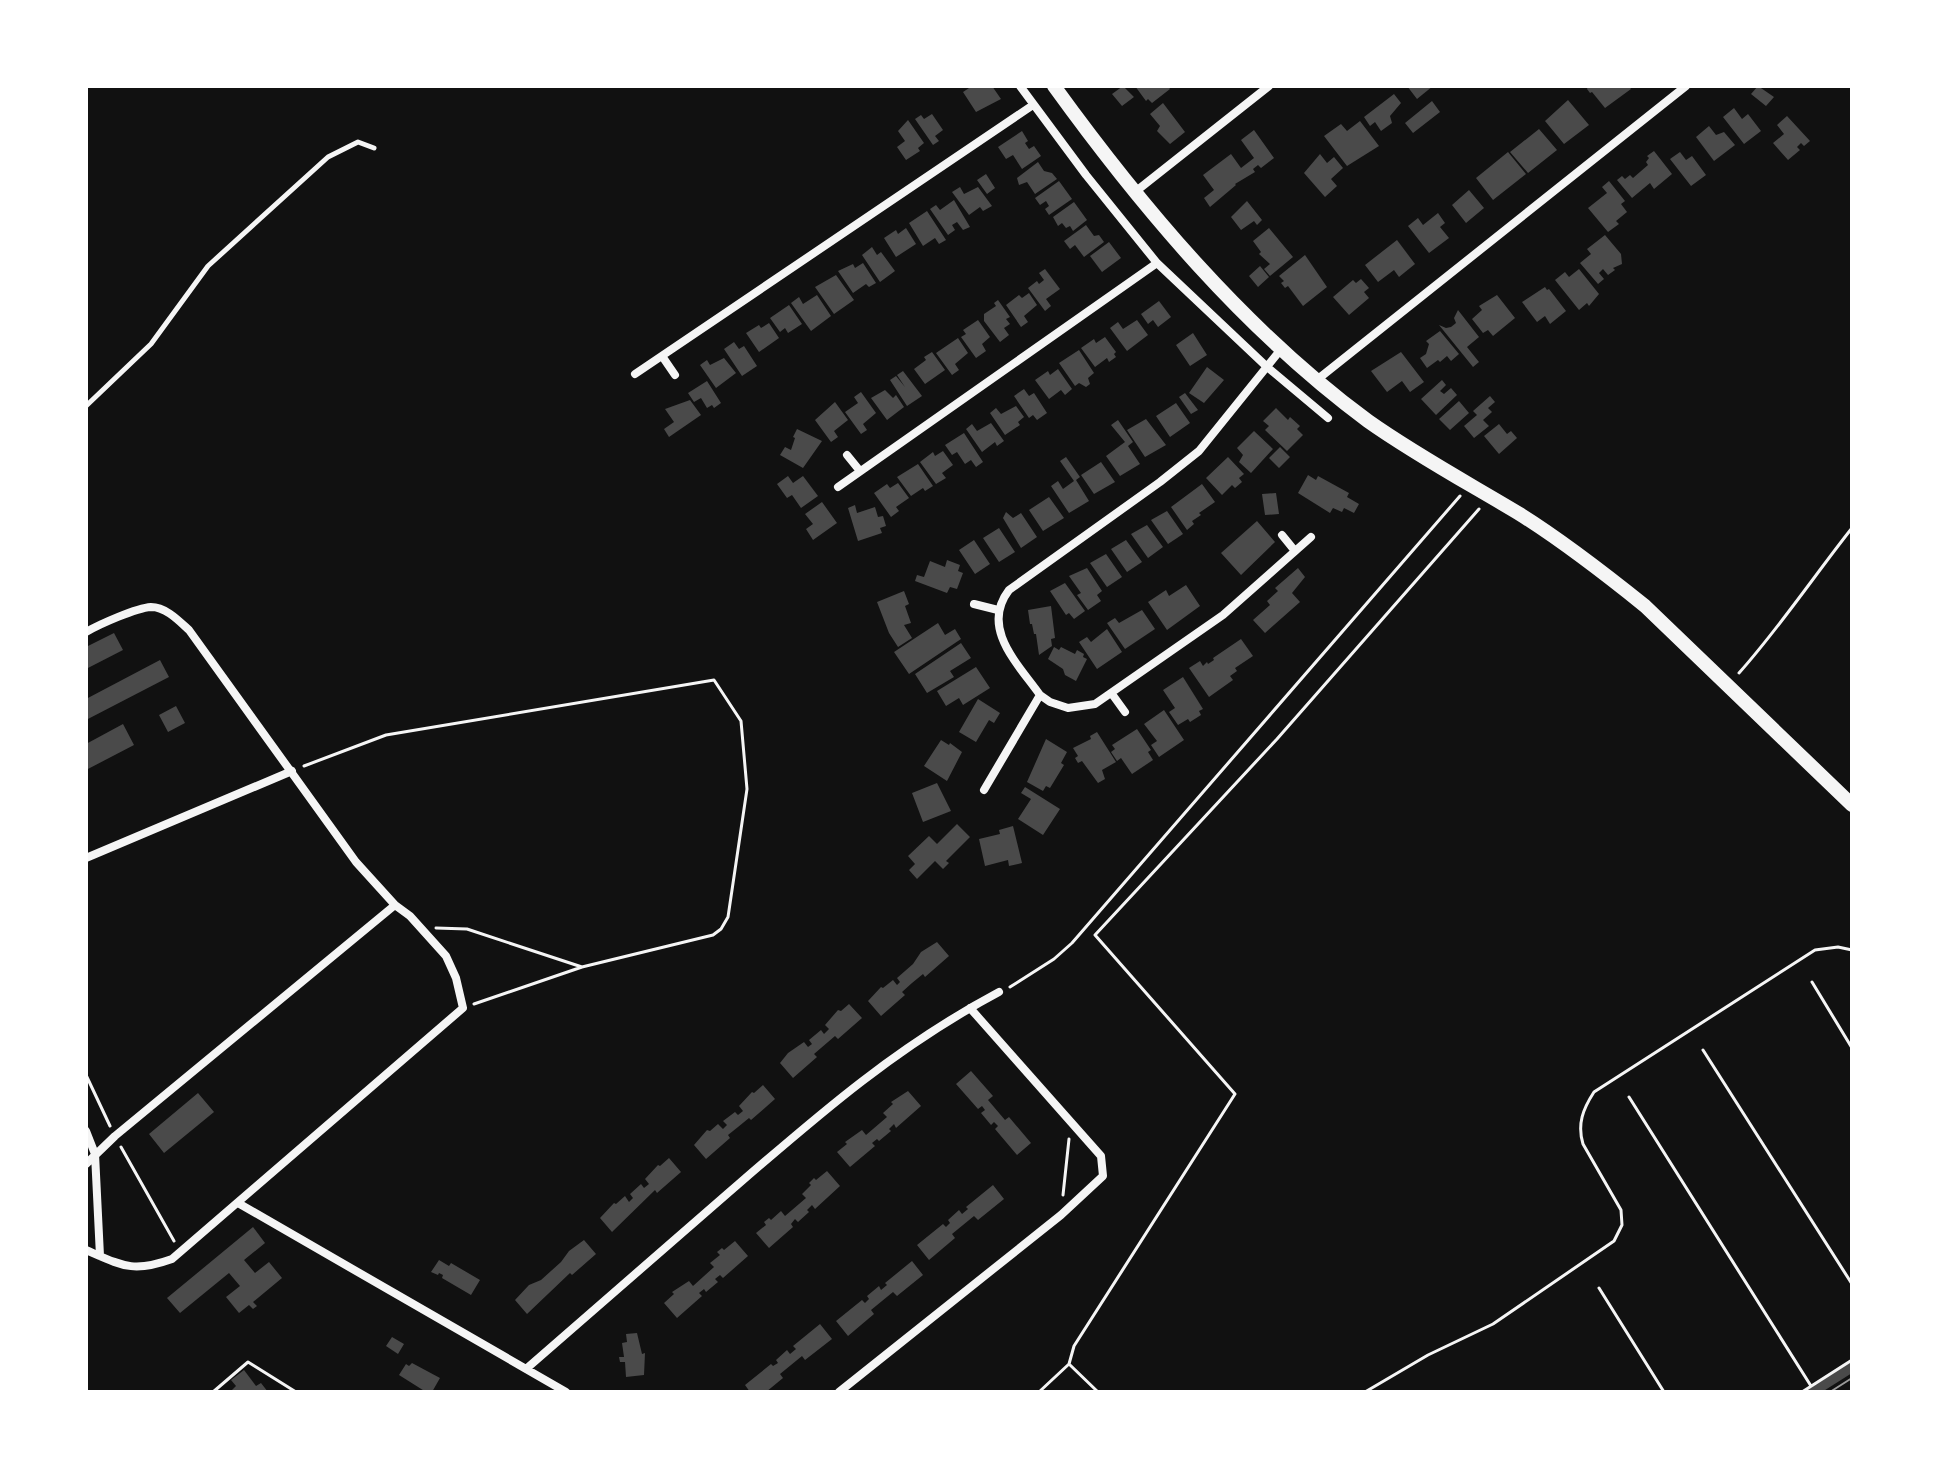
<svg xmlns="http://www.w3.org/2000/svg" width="1938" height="1478" font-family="Ubuntu,sans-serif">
<rect width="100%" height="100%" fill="#111"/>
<path fill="#4a4a4a" d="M972 86H992L1001 99 976 112 963 92Z
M1123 86 1134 97 1122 106 1112 94Z
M1135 86H1168L1170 89 1152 103 1148 99 1146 101Z
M1407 86H1433L1417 99Z
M1588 86H1629L1631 89 1605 108 1592 92 1590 93 1587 89Z
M1758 86 1774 97 1766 106 1751 94Z
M1394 94 1401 103 1390 116 1392 123 1381 131 1375 122 1370 126 1364 117Z
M1568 100 1589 125 1564 144 1545 121Z
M1432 101 1440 112 1413 133 1405 123Z
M1163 103 1185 132 1170 144 1157 131 1160 126 1150 114Z
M1734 108 1742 119 1748 114 1761 131 1744 144 1723 117Z
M932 114 943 130 935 136 939 141 933 145 915 119 921 115 924 119Z
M1787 116 1810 141 1804 146 1801 143 1797 147 1800 150 1788 160 1773 143 1784 134 1777 125Z
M908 120 924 143 918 148 920 151 906 160 897 147 905 141 898 131Z
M1360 121 1379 146 1347 166 1324 136 1341 124 1347 131Z
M1709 126 1716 135 1724 132 1735 145 1714 161 1696 137Z
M1539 129 1557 150 1528 173 1510 152Z
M1254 130 1274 158 1261 168 1258 165 1253 169 1255 172 1235 184 1236 185 1210 207 1204 198 1214 190 1203 175 1231 154 1241 168 1254 158 1241 140Z
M1022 131 1028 141 1025 143 1029 149 1034 146 1041 156 1022 169 1013 155 1006 159 998 147Z
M1654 151 1672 174 1654 189 1650 183 1632 198 1617 180 1622 176 1625 179 1630 175 1633 178 1648 165 1646 162 1649 158 1647 156Z
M1508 152 1526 174 1493 200 1476 178Z
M1680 152 1686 160 1692 156 1706 175 1691 186 1670 159Z
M1320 154 1327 163 1334 157 1343 168 1331 179 1337 186 1325 197 1304 173Z
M1038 162 1044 171 1052 173 1057 179 1035 194 1027 182 1019 185 1017 178Z
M986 174 995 188 987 194 977 180Z
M1059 181 1072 199 1049 215 1045 209 1049 206 1046 201 1040 205 1035 198Z
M1609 181 1625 201 1621 204 1627 212 1616 221 1619 224 1608 232 1588 208 1607 193 1602 187Z
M960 187 964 194 978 187 992 206 983 211 980 207 969 215 952 192Z
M1469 190 1484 208 1466 223 1452 205Z
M954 200 970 227 963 230 957 222 952 225 955 230 948 235 930 209 936 205 940 210Z
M1247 201 1262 220 1257 225 1254 221 1241 230 1231 217Z
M1074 202 1087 220 1073 231 1070 226 1066 228 1062 223 1058 226 1053 217Z
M927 211 946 240 939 244 935 238 923 246 909 223Z
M1438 213 1445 223 1440 227 1449 238 1429 253 1408 226 1418 218 1423 225Z
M1086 225 1094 236 1099 235 1104 242 1084 257 1075 245 1070 249 1064 241Z
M906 228 916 244 896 257 884 238 896 230 898 234Z
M1269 228 1293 257 1270 276 1264 269 1270 264 1259 254 1261 252 1253 241Z
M1605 235 1621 254 1622 264 1613 268 1615 270 1608 275 1603 269 1599 273 1604 279 1598 284 1580 263 1591 254 1587 249Z
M1397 240 1415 264 1399 277 1394 270 1378 282 1365 265Z
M1109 242 1121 258 1102 272 1090 256Z
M872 247 877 255 881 252 895 271 880 282 862 255Z
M1305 255 1327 287 1303 306 1288 286 1285 288 1281 283 1284 281 1279 276Z
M863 263 876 283 869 287 866 284 853 293 838 271 853 264 855 268Z
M1260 266 1269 277 1258 287 1249 276Z
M1045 269 1060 289 1046 299 1051 306 1045 311 1028 288 1037 281 1039 284 1044 280 1039 273Z
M1579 269 1599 294 1589 306 1587 303 1579 310 1555 280 1565 272 1569 277Z
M836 275 854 300 834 314 815 287Z
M1361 279 1369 288 1364 292 1369 298 1349 315 1333 297 1353 280 1356 283Z
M1545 287 1547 290 1549 289 1566 311 1550 324 1545 316 1537 322 1522 302Z
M1029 293 1037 305 1024 316 1028 322 1021 327 1006 305 1019 295 1022 298Z
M817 295 831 316 811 331 791 303 799 297 803 304Z
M1497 295 1515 318 1493 336 1488 330 1483 333 1472 319 1482 310 1479 306Z
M998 300 1010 317 1006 319 1010 324 1004 328 1009 335 1000 342 984 321V314L996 306 994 303Z
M1159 301 1171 317 1158 327 1153 320 1148 324 1141 314Z
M789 305 802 324 788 333 785 328 780 332 770 318Z
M1458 310 1479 337 1467 347 1479 362 1473 367 1439 325 1446 328 1451 327 1456 323 1454 318Z
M978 320 990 337 982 344 986 351 976 358 961 337 966 334 963 330Z
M1137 320 1148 335 1127 351 1110 328 1118 322 1123 329Z
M769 323 779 338 759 352 746 333 759 325 761 328Z
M1440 331 1459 354 1451 361 1447 356 1440 362 1438 360 1427 368 1420 358 1426 354 1429 344 1426 341Z
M1193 333 1207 355 1190 366 1176 345Z
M1105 337 1116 352 1114 354 1116 357 1109 362 1107 358 1095 367 1081 348 1094 339 1096 343Z
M958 338 968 353 955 364 959 370 952 375 936 353Z
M734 342 739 349 744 346 757 366 742 376 724 349Z
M1079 350 1094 373 1088 378 1090 384 1086 387 1079 383 1075 386 1059 363Z
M932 352 945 370 925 384 914 369 926 360 924 357Z
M1401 352 1424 382 1410 392 1402 381 1387 392 1371 371Z
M724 358 736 373 716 388 700 365 707 360 710 365Z
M1207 367 1224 380 1204 403 1189 393Z
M1058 369 1072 389 1065 395 1061 390 1049 399 1035 380 1048 371 1050 375Z
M903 371 922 396 907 406 890 380 896 376 905 387 897 375Z
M1442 380 1446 385 1440 391 1444 394 1451 388 1457 395 1436 415 1421 399Z
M707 381 721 403 714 408 712 405 707 408 701 398 694 402 688 393Z
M1024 389 1029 396 1034 393 1047 413 1037 420 1033 415 1029 418 1014 396Z
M885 390 893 398 896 395 904 407 887 420 871 398Z
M861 392 876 413 863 424 867 430 861 434 845 412 858 403 854 397Z
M1185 393 1198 410 1191 414 1179 397Z
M1490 396 1495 402 1488 408 1492 412 1483 420 1489 426 1474 438 1464 426 1477 415 1473 411Z
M690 400 701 415 669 437 664 429 674 422 665 409Z
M1459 401 1469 413 1450 430 1439 419Z
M835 402 848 420 834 431 838 437 831 442 815 420Z
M1176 403 1190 423 1170 437 1156 416Z
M1016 406 1024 417 1018 422 1020 425 1005 435 990 413 996 408 1001 414Z
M1276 408 1288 420 1290 417 1300 426 1297 429 1303 435 1287 451 1265 430 1269 426 1263 421Z
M1146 419 1166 445 1145 457 1127 430Z
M1118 420 1133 442 1128 446 1140 464 1120 476 1106 456 1125 442 1111 425Z
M991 423 1004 441 997 446 995 442 982 452 966 429 972 424 977 431Z
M1499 424 1507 434 1511 431 1517 438 1499 454 1484 436Z
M797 429 822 441 803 468 780 455 785 447 791 450 795 438 793 437Z
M1254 431 1273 449 1251 473 1239 462 1243 455 1237 448Z
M964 433 983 462 976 467 971 460 965 464 957 452 952 455 945 445Z
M1280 447 1290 457 1279 468 1269 458Z
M943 451 953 465 942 473 946 478 936 484 920 462 933 452 935 456Z
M1066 457 1080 477 1076 480 1089 501 1069 513 1051 486 1058 481 1063 489 1074 481 1060 461Z
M1228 457 1244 474 1239 478 1242 482 1235 488 1232 485 1222 495 1206 478Z
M1101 462 1115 482 1094 494 1081 475Z
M918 464 933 486 925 491 923 488 911 496 897 477Z
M1308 475 1316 480 1318 476 1349 493 1347 497 1359 504 1354 513 1344 508 1342 512 1333 508 1330 513 1298 493Z
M788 476 793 483 803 476 818 496 801 508 792 495 787 498 777 484Z
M898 483 909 498 896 507 899 511 891 517 874 493 887 484 890 488Z
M1202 484 1215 502 1199 513 1201 515 1192 521 1194 524 1187 530 1171 507Z
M1276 493 1279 514 1265 515 1262 494Z
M1049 497 1064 518 1043 531 1029 510Z
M822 502 837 523 813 540 806 529 813 524 805 514Z
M855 505 857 513 875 507 878 517 883 516 886 526 880 528 882 533 858 541 848 508Z
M1167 511 1183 534 1168 544 1151 520Z
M1006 512 1013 518 1021 513 1037 537 1021 548 1003 518Z
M1257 521 1275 542 1241 575 1221 553Z
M1147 525 1163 547 1148 558 1131 534Z
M999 528 1015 552 999 562 983 538Z
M974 540 990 564 975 574 959 550Z
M1126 540 1142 562 1127 572 1111 549Z
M1106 554 1122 577 1107 587 1090 563Z
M947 560 960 565 958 571 963 573 957 589 950 587 947 593 915 581 917 575 924 577 930 561 945 567Z
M1087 568 1102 591 1097 595 1101 601 1088 610 1077 595 1081 593 1069 576Z
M1298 568 1305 577 1292 593 1300 602 1265 633 1253 620 1270 605 1267 601 1278 591 1275 588Z
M1065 583 1085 611 1074 619 1069 613 1066 615 1050 591Z
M1186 585 1200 606 1167 630 1148 602 1166 590 1169 596Z
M904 591 909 604 905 606 911 623 904 625 912 638 898 647 889 633 877 602Z
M1051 606 1055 638 1051 639 1052 646 1039 655 1036 634H1034L1032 624H1030L1028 610Z
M1142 610 1155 629 1125 649 1107 623 1115 618 1119 623Z
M938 623 945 635 955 629 961 639 909 674 894 652Z
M1107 629 1122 652 1097 669 1079 642 1087 637 1091 642Z
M114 633 123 650 86 669V647Z
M1241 639 1253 656 1235 668 1237 671 1230 676 1233 680 1209 697 1189 668 1200 661 1203 666 1207 662 1208 664 1214 660 1213 658Z
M961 643 971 658 950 671 954 677 927 693 915 674Z
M1054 647 1059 650 1061 647 1075 654 1077 650 1084 654 1083 657 1087 659 1076 681 1065 675 1063 669 1048 659Z
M160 660 169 677 86 720V699Z
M976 667 990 688 963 705 959 698 946 706 937 691Z
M1183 677 1203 709 1199 711 1201 715 1190 722 1188 719 1178 725 1169 712 1175 708 1163 690Z
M978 699 1000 713 994 723 989 720 976 742 959 732Z
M176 706 185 723 168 732 159 715Z
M1164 710 1184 740 1159 757 1151 745 1157 741 1144 724Z
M123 724 134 745 86 770V744Z
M1137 729 1151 750 1148 752 1153 760 1132 774 1121 758 1117 761 1111 752 1115 749 1112 745Z
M1097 732 1116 762 1102 770 1105 779 1098 783 1082 761 1078 763 1075 758 1078 756 1073 748 1091 739 1090 736Z
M1046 739 1067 752 1061 763 1064 765 1050 788 1046 786 1043 791 1027 782Z
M941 740 949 745 950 743 962 752 947 781 924 766Z
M937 783 951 811 923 822 912 793Z
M1025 787 1060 809 1043 835 1018 819 1031 799 1021 793Z
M957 824 970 837 946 861 949 863 943 869 935 861 917 879 909 870 915 864 908 856 929 836 937 844Z
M1013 826 1022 863 1009 866 1008 860 985 866 979 839 1000 834 999 830Z
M937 942 949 956 925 977 923 974 912 983 902 992 905 995 881 1016 868 1001 881 987 883 988 893 980 897 985 900 982 897 978 913 964 921 952Z
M849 1004 862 1018 838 1039 835 1036 814 1054 817 1057 793 1078 780 1063 788 1053 804 1042 808 1047 812 1044 809 1040 821 1030 824 1034 829 1029 825 1025 838 1010 841 1011Z
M971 1071 993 1096 988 1100 1005 1120 1009 1117 1031 1143 1017 1155 995 1129 998 1126 994 1122 991 1125 981 1113 985 1110 982 1106 978 1109 956 1084Z
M763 1085 775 1099 751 1120 749 1118 738 1127 728 1135 730 1138 706 1159 694 1145 707 1130 710 1131 718 1124 723 1129 727 1125 723 1121 735 1112 738 1115 743 1111 739 1106 752 1092 754 1093Z
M908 1091 921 1106 896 1128 894 1124 889 1129 891 1131 879 1141 877 1139 872 1143 875 1146 850 1167 837 1152 847 1144 845 1142 862 1130 866 1135 887 1117 883 1113 893 1104 891 1102Z
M198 1093 214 1112 164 1153 149 1134Z
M669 1158 681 1172 657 1193 655 1190 612 1232 600 1218 614 1203 616 1204 625 1196 629 1202 633 1198 630 1194 641 1184 644 1188 649 1184 645 1179 658 1165 660 1166Z
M827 1171 840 1186 815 1209 812 1205 807 1210 809 1212 798 1222 795 1219 791 1224 793 1227 769 1248 756 1233 766 1225 764 1222 769 1218 771 1220 781 1211 785 1216 806 1198 802 1194 811 1185 809 1183 814 1178 816 1180Z
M993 1185 1004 1199 978 1220 974 1216 952 1234 955 1238 929 1260 917 1245 943 1224 946 1227 950 1223 948 1220 959 1210 962 1214 968 1209 966 1207Z
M253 1227 265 1243 244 1260 255 1273 269 1262 282 1278 253 1302 257 1306 253 1309 249 1305 239 1313 226 1297 240 1286 229 1273 180 1313 167 1298Z
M584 1240 596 1254 572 1275 570 1273 527 1314 515 1300 529 1285 541 1280 561 1262 569 1251Z
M735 1241 748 1256 723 1278 720 1275 715 1279 718 1282 706 1292 704 1289 699 1293 702 1296 677 1318 664 1303 674 1294 672 1292 689 1281 693 1286 714 1267 710 1263 720 1255 717 1252 722 1248 724 1250Z
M439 1260 449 1266 451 1263 480 1280 471 1295 442 1278 443 1275 439 1273 438 1275 431 1272Z
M912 1261 923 1275 897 1296 893 1292 871 1310 874 1314 848 1336 836 1321 862 1300 865 1303 869 1299 867 1296 879 1286 881 1290 887 1285 885 1283Z
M820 1324 832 1339 805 1360 802 1356 780 1374 783 1378 766 1392H750L745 1385 771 1364 773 1366 778 1363 776 1360 787 1350 790 1354 796 1349 793 1346Z
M637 1333 642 1354 645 1353 644 1375 626 1377 625 1362H620L619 1357H624L622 1343 627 1342 626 1334Z
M392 1337 404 1344 398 1354 386 1346Z
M1852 1361V1373L1822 1392H1804Z
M412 1363 440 1378 432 1392H426L399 1375 406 1364 409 1366Z
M244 1370 256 1386 261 1383 268 1392 239 1390 234 1392 232 1390 236 1386 231 1380Z"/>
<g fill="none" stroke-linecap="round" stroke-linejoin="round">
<path stroke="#f5f5f5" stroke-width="3" d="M1739 673C1780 627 1814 576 1852 528
M304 766 386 735 714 680 741 721 747 789 728 917 721 929 713 935 582 967 474 1004
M436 928 467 929 582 967
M1812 982 1852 1048
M1010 987 1054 959 1072 943 1460 496
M1703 1050 1852 1284
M86 1075 110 1126
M1629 1097 1811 1386
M121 1147 174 1241
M1063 1195 1069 1139
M1599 1288 1664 1392
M1069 1364 1074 1346 1235 1094 1095 935 1277 739 1479 509
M213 1392 248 1362 296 1392
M1039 1392 1069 1364 1098 1392
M1365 1392 1428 1355 1493 1324 1614 1241 1622 1225 1621 1210 1583 1144C1577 1124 1583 1109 1594 1092L1815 950 1838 947 1852 950
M1802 1392 1852 1360"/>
<path stroke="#f5f5f5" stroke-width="5" d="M86 406 151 344 208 266 328 157 358 142 374 148"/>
<path stroke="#f5f5f5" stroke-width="8" d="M1020 86 1086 175 1157 263 1266 366 1328 418
M1135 192 1269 86
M1282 348 1199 451 1160 482 1009 590C980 628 1018 664 1040 695L1050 702 1068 708 1095 704 1223 615 1311 537
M662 356 675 375
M635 374 1033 105
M1318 379 1686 86
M847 455 860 471
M838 487 1157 263
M1282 535 1295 551
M974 604 998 610
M86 632C100 624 136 608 151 607 166 607 179 621 189 630L356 862 395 905 410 916 446 956 456 978 463 1008 172 1259C133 1273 123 1266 86 1250
M1112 694 1125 712
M984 790 1040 695
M86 858 292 771
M86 1131 95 1154 100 1256
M86 1164 115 1136 395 905
M238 1203 566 1392
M526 1369C593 1311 660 1252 727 1194 816 1117 894 1048 999 992
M839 1392 1061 1215 1103 1176 1101 1156 970 1008"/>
<path stroke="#f5f5f5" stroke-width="14" d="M1054 86C1143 209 1245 330 1368 421 1416 455 1468 483 1518 513 1563 541 1604 573 1645 606L1852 805"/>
<path stroke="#9a9a9a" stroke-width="2" d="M1830 1392 1852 1378"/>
</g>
<rect width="1938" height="1478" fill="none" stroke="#ffffff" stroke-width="176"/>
</svg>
